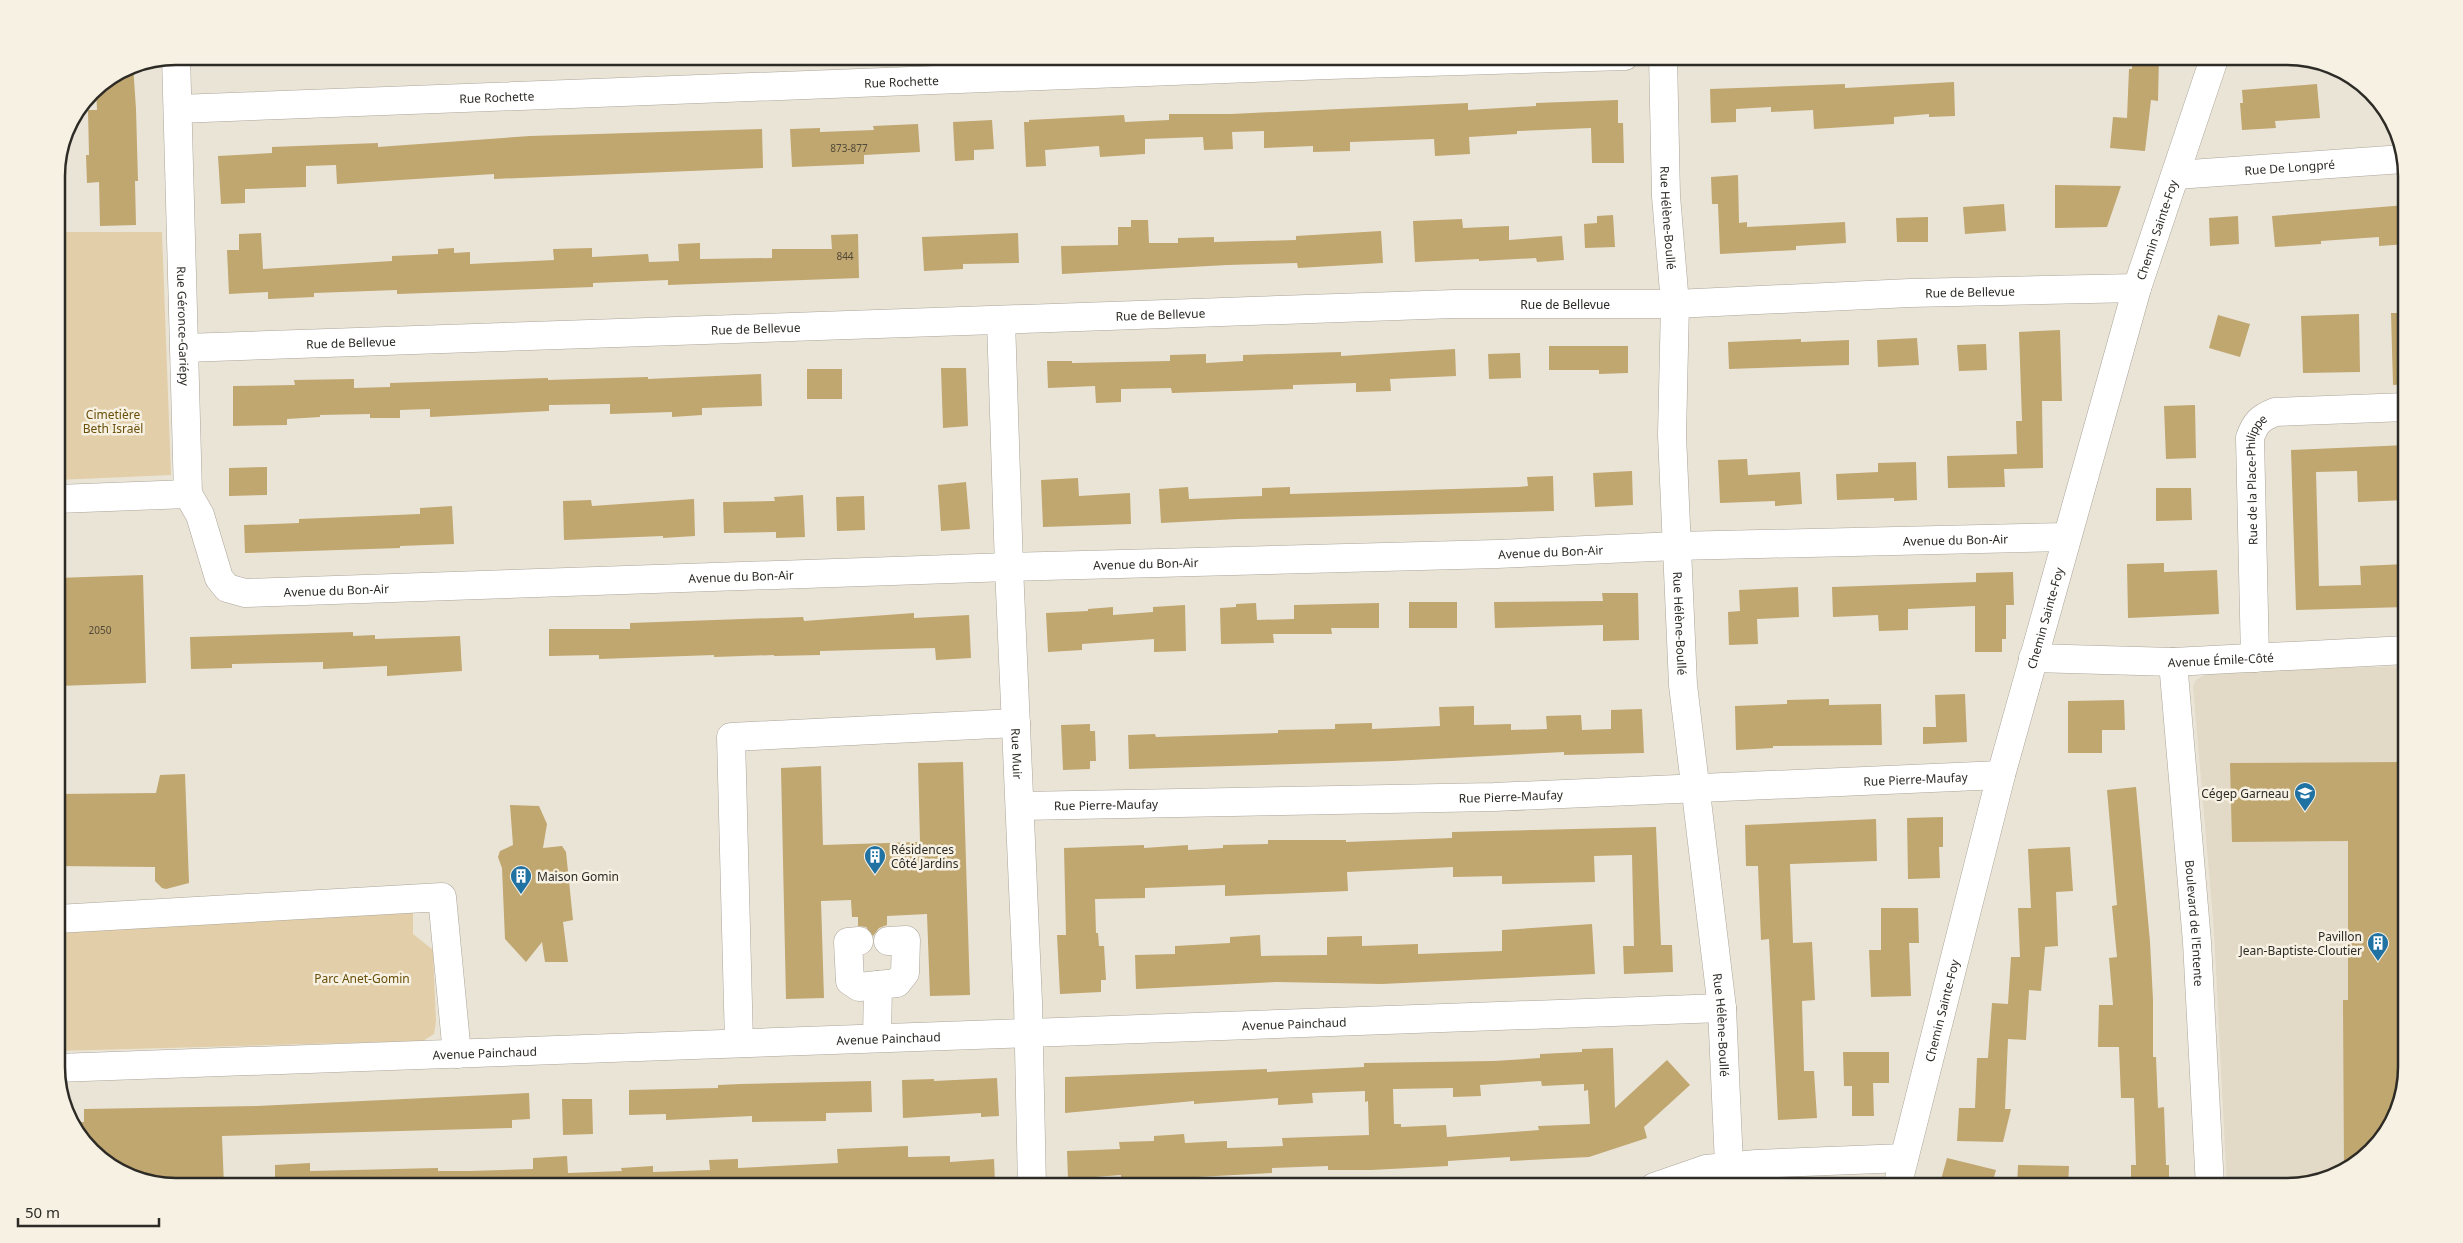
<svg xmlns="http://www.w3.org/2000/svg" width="2463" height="1243" font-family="'Noto Sans',sans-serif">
<rect width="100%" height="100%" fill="#eae4d7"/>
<path fill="#e2d9c6" d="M2407 666V1067L2394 1120 2353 1167 2287 1187H2227L2214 930 2193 686 2196 680 2209 672Z"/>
<path fill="#e2cfa9" d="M56 232H162L171 475 57 480Z
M413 911V934L433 950 436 1022 434 1034 423 1041 57 1051V927Z"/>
<path fill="#c0a66f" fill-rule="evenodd" d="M2132 56H2159L2158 101 2151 100 2145 151 2110 148 2113 117 2127 118 2129 69H2132Z
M131 65H133L136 109 138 181H135L136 225 100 226 99 182 87 183 86 155H89L88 110H97L96 88Z
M1954 82 1955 116 1929 117V114L1894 117V124L1814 129 1813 110 1771 112V107L1736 109V122L1711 123 1710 89 1845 84V88Z
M2317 84 2320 118 2275 121 2276 128 2242 130 2240 103H2243L2242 90Z
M1618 100V123H1623L1624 163H1592L1591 128 1517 131V134L1469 137 1470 154 1435 156 1434 139 1350 142V151L1313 152V146L1264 148V131L1232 132 1233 149 1204 150 1203 137 1145 139V154L1100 157 1099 146 1045 150 1046 166 1026 167 1024 122H1029V120L1124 115 1125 122 1169 120V114H1231L1468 103V110L1536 106V103Z
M992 120 994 149 974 150V160L955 161 953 122Z
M918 124 920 152 864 155V164L792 167 790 129 820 128V132L874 130 873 126Z
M762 129 763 168 494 179V174L337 184 336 165 306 166V187L245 189V203L221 204 218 156 272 153V147L378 143V147L530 136Z
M1738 175 1739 223 1747 222V227L1845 222 1846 243 1796 246V250L1720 254 1718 204H1712L1711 177Z
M2055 185 2121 186 2107 227 2055 228Z
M2004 204 2006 231 1965 234 1963 207Z
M2406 205 2407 244 2379 246V237L2321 241V244L2275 247 2272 216Z
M1613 215 1615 247 1585 248 1584 224 1597 223V216Z
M2238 216 2239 244 2210 246 2209 218Z
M1928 217V242H1897L1896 218Z
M1462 219 1463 228 1509 226V240L1562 236 1564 260 1537 262 1536 258 1479 261V259L1415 262 1413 221Z
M1131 220H1148L1149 243H1178V238L1214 237V242L1296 240V236L1381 231 1383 263 1298 268 1297 263 1227 265 1062 274 1061 246 1118 245V227H1131Z
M261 233 263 269 392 261V256L438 254V249L454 248V253L470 252V264L554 260 553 249 592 248V257L648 254 649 262 679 261 678 244 700 243V259L772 258V249H832L831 235 858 234 859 278 668 285V280L593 283V287L397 294V290L314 293V297L268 299V292L229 294 227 250H239V234Z
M1018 233 1019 263 963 264V269L924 271 922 237Z
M2391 313H2407V384L2393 385Z
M2359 314 2360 372 2303 373 2301 316Z
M2218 315 2250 324 2240 357 2209 348Z
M2060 330 2062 401H2042L2043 468 2004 469 2005 487 1948 488 1947 456 2017 454 2016 421H2022L2019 332Z
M1917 338 1919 365 1878 367 1877 340Z
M1801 339V342L1849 340V365L1729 369 1728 342Z
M1986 344 1987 370 1959 371 1957 345Z
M1549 346H1628V373L1599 374V370H1549Z
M1455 349 1456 376 1390 379 1391 391 1356 392V383L1293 385V389L1172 393 1171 388 1121 389V402L1096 403 1095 386 1048 388 1047 361H1072V363L1170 361V355L1206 354V363L1243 361V355L1341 352V356Z
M1520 353 1521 378 1489 379 1488 354Z
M941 368H966L968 426 943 428Z
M807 369H842V399H807Z
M761 374 762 406 702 408V415L672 417V412L610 414V404L549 405V411L430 417V409L400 410V418H370V414L320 415V417L287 419V425L233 426V386L295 385 294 380 354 379V388L390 387V383L548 378V380L648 377V379Z
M2195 405 2196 458 2166 459 2164 406Z
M2407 445V500L2358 502 2357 471 2316 472 2319 586 2361 585 2360 566 2407 564V607L2296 610 2291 450Z
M1747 459 1748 475 1800 472 1802 504 1775 506V501L1720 503 1718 460Z
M1916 462 1917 500 1894 501V498L1837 500 1836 474 1878 472V463Z
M267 467V495L229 496V468Z
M1632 471 1633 505 1595 507 1593 473Z
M1553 476 1554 511 1238 519 1161 523 1159 489 1188 487 1189 499 1262 496V488L1290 487V494L1519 487 1528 486 1527 477Z
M1078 478 1079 496 1130 493 1131 524 1043 527 1041 480Z
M966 482 970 529 941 531 938 485Z
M2156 488H2191L2192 520 2156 521Z
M803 495 805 537 776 538V532L724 533 723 502 775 501 774 497Z
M864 496 865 530 837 531 836 497Z
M694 499 695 536 663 538V536L564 540 563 501 591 500 592 506Z
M452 506 454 544 400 546V548L245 553 244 525 299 523V519L420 514V508Z
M2164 563V572L2217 570 2219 614 2128 618 2127 564Z
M2013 572 2014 605H2006V639H2002V652H1975V606L1908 609V630L1879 631 1878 615 1833 617 1832 587 1976 582V573Z
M143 575 146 683 57 686V578Z
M1798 587 1799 617 1757 619 1758 644 1729 645 1728 612 1740 611 1739 590Z
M1602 593H1638L1639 640 1603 641V625L1495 628 1494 602 1603 601Z
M1409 602H1457V628H1409Z
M1256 603 1257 620 1294 619V605L1379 603V628H1331L1332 634H1273L1274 643 1221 644 1220 608 1236 607V604Z
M1185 605 1186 651 1154 652V639L1082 644V650L1048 652 1046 613 1088 611V609L1113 607V615L1153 612V607Z
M914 613V618L969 615 971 658 936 660 935 648 820 651V655L774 656V655L714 657V655L599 659V655L549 656V629H630V623L803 617 804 621Z
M353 632V636L375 635V639L460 636 462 671 387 676V666L323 669V662L232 664V668L191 669 190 637Z
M1965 694 1967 742 1923 744V727H1936L1935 695Z
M1829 699V705L1881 704 1882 745 1773 746V748L1736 750 1735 706 1787 704V700Z
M2124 700 2125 730H2102V753H2068V701Z
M1474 706V725L1511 724V730L1547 729 1546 716 1581 715 1582 730 1611 729V710L1642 709 1644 753 1564 755V752L1392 761 1129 769 1128 735 1155 734 1156 737 1278 733V730L1335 729V724L1372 723V729L1440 726 1439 707Z
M1090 724V731H1095L1096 761H1090V769L1063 770 1061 725Z
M963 762 970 995 930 996 927 914 887 916V925L879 928 873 936 866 927 858 926V917H852L851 900 821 901 824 998 786 999 781 768 821 766 823 845 920 842 918 763Z
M2407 762V1067L2394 1120 2353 1167 2344 1169 2343 1000H2348V841L2232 842 2230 763Z
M185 774 189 883 166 889 162 888 155 881V867L57 866V794L156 793 160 775Z
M2136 787 2150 942 2153 1000V1057H2156L2158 1108 2164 1107 2166 1165H2169V1187H2131V1165H2136L2134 1098H2121L2119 1047H2098L2099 1005H2113L2109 958 2117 957 2112 906 2117 905 2107 790Z
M510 805 539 806 547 824 543 848 562 846 566 852 573 920 563 922 568 962H545L542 942 526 962 505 939 502 868 498 857 500 851 513 845Z
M1943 817V847H1939L1940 878 1908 879 1907 818Z
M1876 819 1877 861 1790 864 1793 943 1812 942 1815 1000 1802 1001 1804 1071H1814L1817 1118 1778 1120 1769 939 1761 940 1758 866H1746L1745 825Z
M1656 827 1661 945H1672L1673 972 1624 974 1623 946H1634L1632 855 1594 856 1595 882 1502 884V876L1453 877V867L1347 872 1348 891 1225 896V885L1145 888V898L1095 899 1096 933H1098L1099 946H1104L1106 980H1101V992L1060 994 1057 935H1066L1064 848 1144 845V848L1188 845V850L1223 848V845L1268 844V840H1346V842L1452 838V832Z
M2070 847 2073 891 2056 892 2058 946 2045 947 2041 991 2029 990 2026 1040 2008 1039 2005 1109H2011L2003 1142 1957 1141 1959 1108H1975L1977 1058H1988L1992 1003 2008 1004 2011 957H2020L2018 908H2031L2028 849Z
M1881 908H1918L1919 943H1909L1911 996 1871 997 1869 950H1881Z
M1592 924 1595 974 1382 984 1277 982 1136 989 1135 955 1175 954V946L1230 943V937L1260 935 1261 956 1327 955V937L1362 936V946L1418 944V954L1502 951V930Z
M1613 1048 1615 1108 1667 1060 1690 1085 1644 1127 1647 1138 1589 1157 1510 1161V1157L1448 1161V1166L1371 1170H1328V1166L1272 1168V1173L1141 1180 1121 1181V1175L1068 1179 1067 1151 1120 1149 1119 1142 1154 1141V1136L1184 1134 1185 1143 1227 1141V1148L1283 1146 1282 1138 1369 1135 1368 1101 1365 1102V1091L1312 1093 1313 1103 1278 1105V1098L1194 1104V1101L1065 1113V1077L1267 1069V1072L1364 1067V1063L1494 1061 1540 1058V1054L1582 1052V1049ZM1541 1081 1542 1086 1584 1084V1091L1588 1090 1590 1124 1538 1126 1539 1130 1447 1137 1446 1125 1401 1127V1124H1394L1393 1089 1453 1088V1097L1481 1096 1480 1085Z
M1843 1052H1889V1083H1873L1874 1116H1852V1086H1844Z
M997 1078 999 1116 981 1117V1113L903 1118 902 1080 934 1079V1081Z
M871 1081 872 1112 826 1113V1121L752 1122V1116L666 1120V1114L629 1115V1090L718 1088V1085L741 1084Z
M529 1093 530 1119 512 1120V1128L222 1136 224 1186 169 1185 123 1174 77 1134 73 1122H84V1109L257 1106Z
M562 1099H592L593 1134 563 1135Z
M908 1146V1157L950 1156V1162L994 1159 995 1183H909L910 1187H275V1165L310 1163V1171L438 1168V1171H469L533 1169V1158L567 1156 568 1173 622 1171 621 1168 653 1166V1172L710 1170 709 1160 738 1159V1168L838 1163 837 1149Z
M1947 1158 1996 1170 1991 1187H1939Z
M2018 1165 2069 1166 2068 1187H2017Z"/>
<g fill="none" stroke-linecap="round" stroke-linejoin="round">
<g stroke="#aba599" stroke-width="29">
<g id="minor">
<path id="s1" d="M176 56 188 494 200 515 219 578 227 588 245 593 1009 567 1497 554 1676 546 2067 537"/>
<path id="s2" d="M1663 56 1666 196 1675 304 1672 435 1683 685 1722 1008 1730 1187"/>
<path id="s3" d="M178 109 1328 65 1625 56"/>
<path id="s4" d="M2176 175 2403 159"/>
<path id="s5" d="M1001 320 1009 567 1028 1002 1032 1187"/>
<path id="s6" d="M185 348 1454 304H1675L1910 293 2137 288"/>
<path d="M57 499 188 494"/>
<path id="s7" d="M2033 658 2173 662 2407 650"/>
<path id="s8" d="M2255 658 2250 438C2255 423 2260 418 2275 412L2407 407"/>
<path id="s9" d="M2173 662 2197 942 2210 1187"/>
<path id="s10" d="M1021 806 1494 797 2001 775"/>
<path d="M57 919 442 897 457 1054"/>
<path d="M859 941 848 942 850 981 859 987 878 985"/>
<path d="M877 1038 878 985 897 983 905 973 906 940 888 941"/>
<path d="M739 1043 731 737 1016 723"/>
<path id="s11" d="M57 1068 1722 1008"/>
<path d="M1654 1187 1706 1169 1756 1164 1904 1158"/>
</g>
</g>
<g stroke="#aba599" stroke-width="29">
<g id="major">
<path id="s12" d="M1897 1187 2001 775 2137 288 2215 56"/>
</g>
</g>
<use href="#minor" stroke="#fff" stroke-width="28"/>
<use href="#major" stroke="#fff" stroke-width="28"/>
</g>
<defs>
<g id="university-pin" transform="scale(1.125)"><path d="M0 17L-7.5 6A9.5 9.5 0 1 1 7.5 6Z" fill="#2072a3" stroke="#f7f1e4"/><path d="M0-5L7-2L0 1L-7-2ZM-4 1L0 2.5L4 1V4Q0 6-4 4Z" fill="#fff"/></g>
<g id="building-pin" transform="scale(1.125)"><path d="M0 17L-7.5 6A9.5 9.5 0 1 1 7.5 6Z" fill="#2072a3" stroke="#f7f1e4"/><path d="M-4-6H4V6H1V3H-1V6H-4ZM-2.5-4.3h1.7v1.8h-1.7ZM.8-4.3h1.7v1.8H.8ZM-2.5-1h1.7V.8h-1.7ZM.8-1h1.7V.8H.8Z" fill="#fff"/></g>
</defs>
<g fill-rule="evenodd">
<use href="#university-pin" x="2305" y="793"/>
<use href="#building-pin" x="875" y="856"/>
<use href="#building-pin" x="521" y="876"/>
<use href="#building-pin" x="2378" y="943"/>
</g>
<g text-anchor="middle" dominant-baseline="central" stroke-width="5" stroke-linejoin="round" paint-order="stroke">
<g font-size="10" fill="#524a38">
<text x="849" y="148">873-877</text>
<text x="845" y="256">844</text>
<text x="100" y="630">2050</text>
</g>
<g font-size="12" fill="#2d2b26" stroke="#f7f1e4">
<text stroke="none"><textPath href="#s3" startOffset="724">Rue Rochette</textPath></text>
<text stroke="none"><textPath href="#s3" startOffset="319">Rue Rochette</textPath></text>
<text stroke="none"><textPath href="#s4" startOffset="114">Rue De Longpré</textPath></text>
<text stroke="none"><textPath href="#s2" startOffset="162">Rue Hélène-Boullé</textPath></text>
<text stroke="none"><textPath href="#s12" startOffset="992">Chemin Sainte-Foy</textPath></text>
<text stroke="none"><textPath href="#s6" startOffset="1786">Rue de Bellevue</textPath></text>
<text stroke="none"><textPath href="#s6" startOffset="1381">Rue de Bellevue</textPath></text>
<text stroke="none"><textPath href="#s6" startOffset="976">Rue de Bellevue</textPath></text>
<text stroke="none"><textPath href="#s1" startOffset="270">Rue Géronce-Gariépy</textPath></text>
<text stroke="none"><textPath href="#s6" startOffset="571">Rue de Bellevue</textPath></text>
<text stroke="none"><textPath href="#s6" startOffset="166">Rue de Bellevue</textPath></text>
<text stroke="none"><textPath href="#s8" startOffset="180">Rue de la Place-Philippe</textPath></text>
<text stroke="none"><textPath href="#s1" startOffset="2271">Avenue du Bon-Air</textPath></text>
<text stroke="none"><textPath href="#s1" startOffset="1866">Avenue du Bon-Air</textPath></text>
<text stroke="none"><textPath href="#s1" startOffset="1461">Avenue du Bon-Air</textPath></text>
<text stroke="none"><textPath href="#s1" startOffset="1056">Avenue du Bon-Air</textPath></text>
<text stroke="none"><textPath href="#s1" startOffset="651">Avenue du Bon-Air</textPath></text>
<text stroke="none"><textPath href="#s12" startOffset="588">Chemin Sainte-Foy</textPath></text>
<text stroke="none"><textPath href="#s2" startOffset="568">Rue Hélène-Boullé</textPath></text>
<text stroke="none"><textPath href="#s7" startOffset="188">Avenue Émile-Côté</textPath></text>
<text stroke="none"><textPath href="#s5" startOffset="434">Rue Muir</textPath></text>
<text stroke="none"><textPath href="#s10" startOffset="895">Rue Pierre-Maufay</textPath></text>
<text stroke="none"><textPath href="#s10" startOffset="490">Rue Pierre-Maufay</textPath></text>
<text stroke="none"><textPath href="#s10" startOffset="85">Rue Pierre-Maufay</textPath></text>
<text stroke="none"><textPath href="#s9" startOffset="262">Boulevard de l'Entente</textPath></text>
<text stroke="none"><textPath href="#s12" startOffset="182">Chemin Sainte-Foy</textPath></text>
<text stroke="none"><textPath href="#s11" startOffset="1238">Avenue Painchaud</textPath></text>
<text stroke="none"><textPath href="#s2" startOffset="972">Rue Hélène-Boullé</textPath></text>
<text stroke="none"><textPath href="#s11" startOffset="832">Avenue Painchaud</textPath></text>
<text stroke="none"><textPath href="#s11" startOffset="428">Avenue Painchaud</textPath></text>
</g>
<g font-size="12" fill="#694f08" stroke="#f7f1e4">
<text x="113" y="414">Cimetière<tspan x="113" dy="14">Beth Israël</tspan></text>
<text x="362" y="978">Parc Anet-Gomin</text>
</g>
<g font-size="12" fill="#2d2b26" stroke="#f7f1e4" text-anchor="end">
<text x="2289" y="793">Cégep Garneau</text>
<text x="891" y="849" text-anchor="start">Résidences<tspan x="891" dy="14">Côté Jardins</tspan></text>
<text x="537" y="876" text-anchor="start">Maison Gomin</text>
<text x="2362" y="936">Pavillon<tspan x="2362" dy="14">Jean-Baptiste-Cloutier</tspan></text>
</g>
</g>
<path d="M0 0H2463V1243H0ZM176 65H2287A111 111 0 0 1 2398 176V1067A111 111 0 0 1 2287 1178H176A111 111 0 0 1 65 1067V176A111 111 0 0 1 176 65Z" fill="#f7f1e4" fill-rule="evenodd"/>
<path fill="none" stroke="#2d2b26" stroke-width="2.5" d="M176 65H2287A111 111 0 0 1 2398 176V1067A111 111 0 0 1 2287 1178H176A111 111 0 0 1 65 1067V176A111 111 0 0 1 176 65Z"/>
<path d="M18 1218v8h141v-8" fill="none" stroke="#2d2b26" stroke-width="2.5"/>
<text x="25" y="1218" font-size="15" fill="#2d2b26" stroke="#f7f1e4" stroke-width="4" paint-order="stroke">50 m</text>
</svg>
